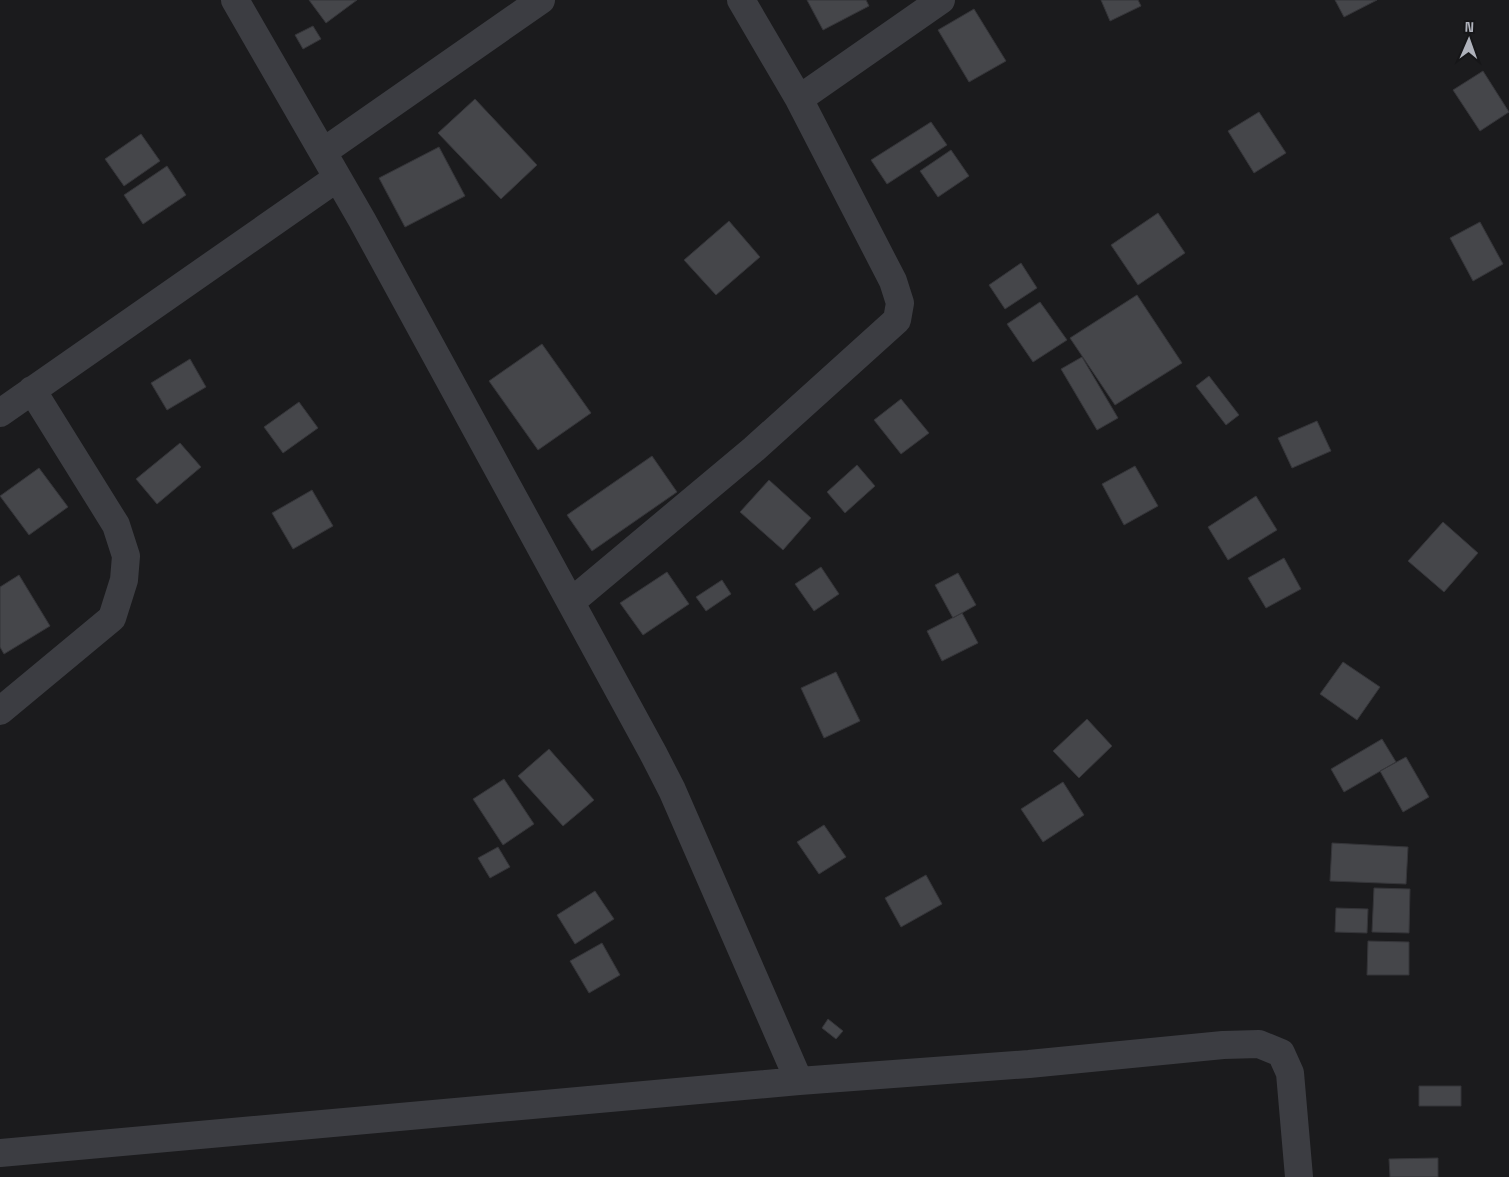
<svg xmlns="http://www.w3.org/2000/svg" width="1509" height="1177" font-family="'Space Grotesk',sans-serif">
<rect width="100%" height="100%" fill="#1b1b1d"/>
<path fill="#45464a" stroke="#353539" d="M309 0H357L326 23Z
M807 0H866L869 6 823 30Z
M1101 0H1138L1141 6 1110 21Z
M1335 0H1377L1344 17Z
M974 9 1006 61 969 82 938 30Z
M313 26 321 39 303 49 295 35Z
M1483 71 1509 112 1480 131 1453 90Z
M475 99 537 165 501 199 438 133Z
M1259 112 1286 153 1254 173 1228 131Z
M931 122 947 145 887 184 871 160Z
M141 134 160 161 124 186 105 159Z
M439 147 465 196 405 227 379 178Z
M951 150 969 176 938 197 920 171Z
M167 166 186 195 143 224 124 195Z
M1158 213 1185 253 1138 285 1111 245Z
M729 221 760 257 716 295 684 260Z
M1480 222 1503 264 1473 281 1450 238Z
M1021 263 1037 288 1005 309 989 285Z
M1137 295 1182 363 1115 405 1070 338Z
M1040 302 1067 340 1033 362 1007 324Z
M542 344 591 413 538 450 489 381Z
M1082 357 1118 418 1097 430 1061 369Z
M190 359 206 387 167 410 151 383Z
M1209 376 1239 415 1226 425 1196 386Z
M901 399 929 433 901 454 874 420Z
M299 402 318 428 283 453 264 427Z
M1317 421 1331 451 1292 468 1278 438Z
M180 443 201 467 157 504 136 479Z
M652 456 677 492 592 551 567 515Z
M857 465 875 486 845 513 827 492Z
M1135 466 1158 506 1124 525 1102 484Z
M39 468 68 507 29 535 0 496Z
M769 480 811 518 783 550 740 512Z
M312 490 333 526 293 549 272 513Z
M1256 496 1277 530 1228 560 1208 527Z
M1443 522 1478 553 1444 592 1408 561Z
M1284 558 1301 589 1266 608 1248 578Z
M821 567 839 594 814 611 795 584Z
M667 572 689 604 643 635 620 603Z
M958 573 976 605 953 618 935 585Z
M19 575 50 626 4 654 0 647V587Z
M722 580 731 594 706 611 696 597Z
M962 613 978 643 942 661 927 631Z
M1343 662 1380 687 1357 720 1320 694Z
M836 672 860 721 824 738 801 688Z
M1087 719 1112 746 1079 778 1053 751Z
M1382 739 1396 762 1344 792 1331 769Z
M549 749 594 800 563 826 518 776Z
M1406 757 1429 797 1403 812 1380 771Z
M504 779 534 824 503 845 473 799Z
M1063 782 1084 815 1043 842 1021 809Z
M824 825 846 857 819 874 797 842Z
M1332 843 1408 847 1406 884 1330 881Z
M498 847 510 867 490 878 478 858Z
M926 875 942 904 901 927 885 898Z
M1374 888 1410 889 1409 933 1372 932Z
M595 891 614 919 575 944 557 915Z
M1336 908 1368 909 1367 933 1335 932Z
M1368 941 1409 942V975H1367Z
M602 943 620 975 589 993 570 961Z
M828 1019 843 1031 836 1039 822 1028Z
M1419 1086H1461V1106H1419Z
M1438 1158V1177H1390L1389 1159Z"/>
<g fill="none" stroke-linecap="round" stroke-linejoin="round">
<path stroke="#3c3d42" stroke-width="28" d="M235 0 362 220 653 753 672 790 799 1081
M799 99 941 0
M323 152 541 0
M0 413 337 178
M571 602 754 449 897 320 900 303 893 281 799 99 741 0
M0 711 112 618 124 580 126 556 116 525 32 390
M0 1153 799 1081 1029 1064 1223 1045 1259 1044 1281 1053 1290 1073 1299 1177"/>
</g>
<g transform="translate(1469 40) rotate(2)" stroke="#161618" stroke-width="4" paint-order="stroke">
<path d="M0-4L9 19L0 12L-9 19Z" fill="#afb2bb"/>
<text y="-8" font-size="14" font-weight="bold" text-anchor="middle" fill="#afb2bb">N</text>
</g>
</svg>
